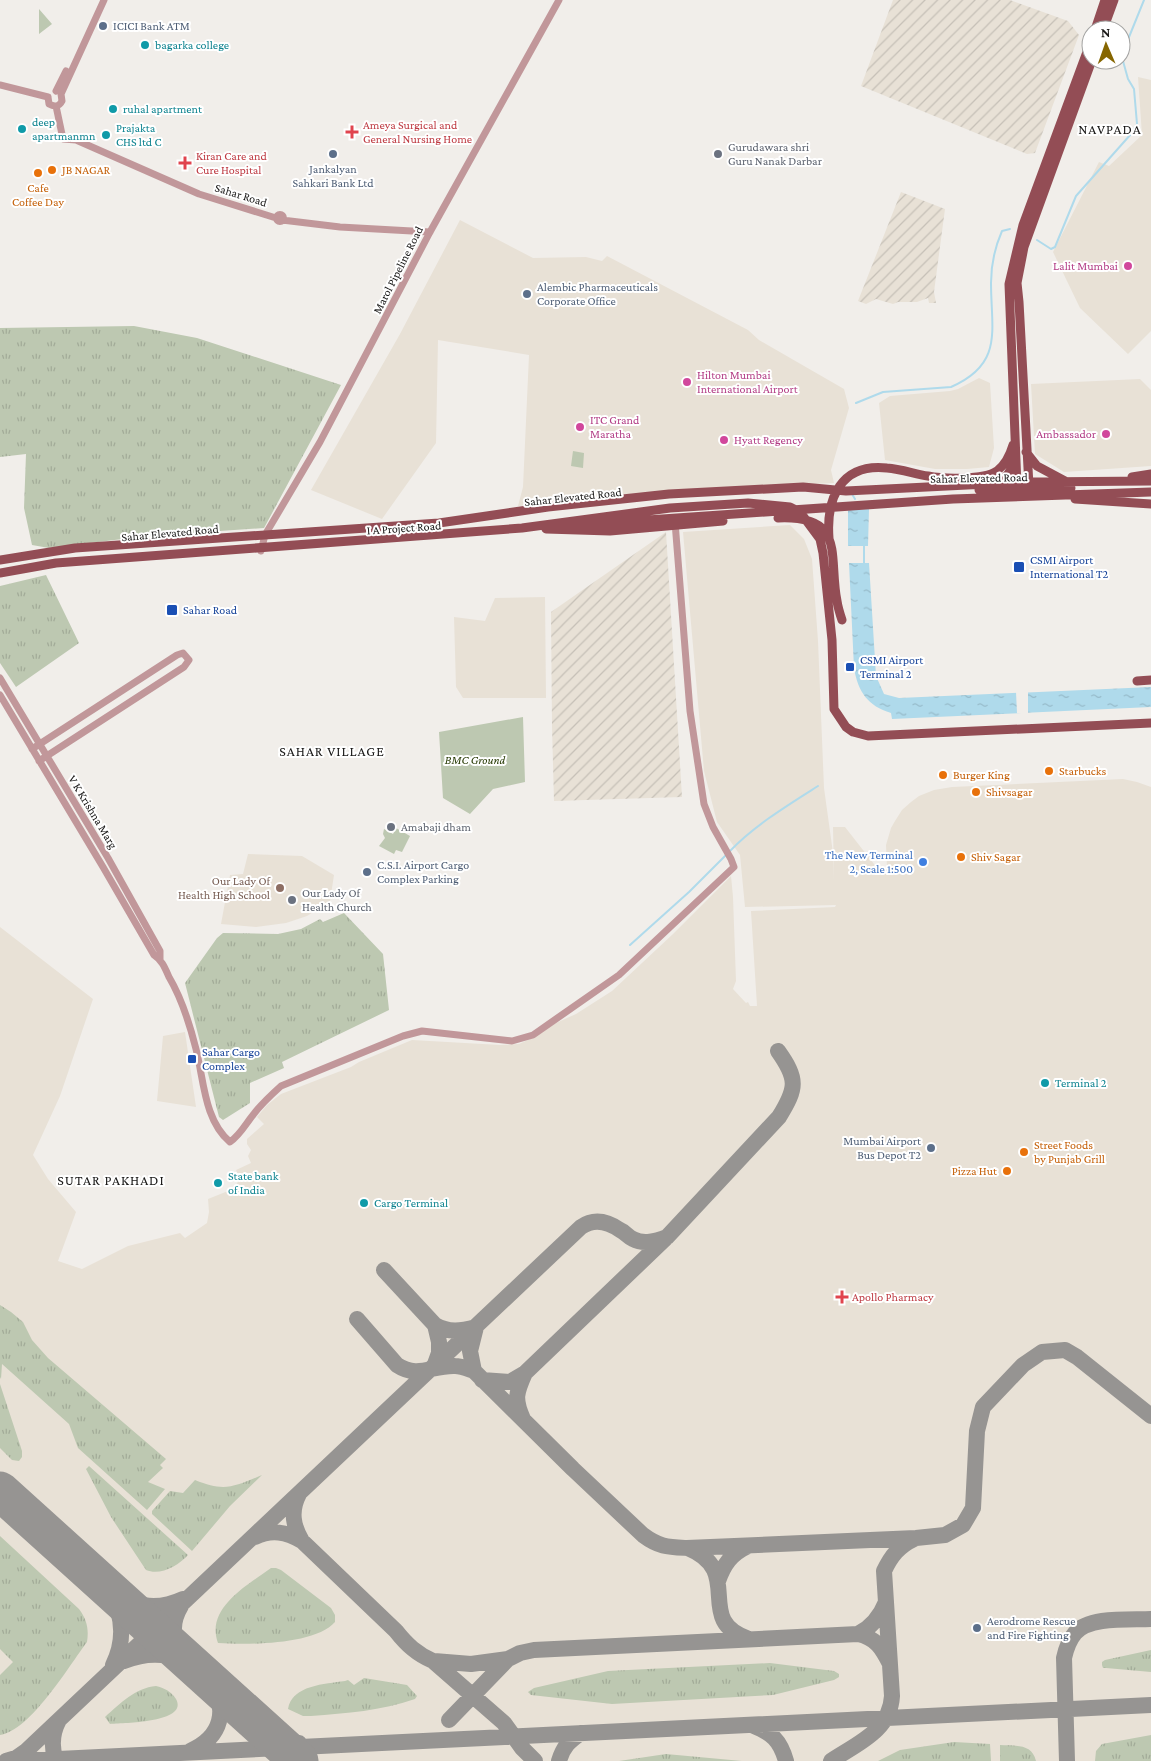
<svg xmlns="http://www.w3.org/2000/svg" width="1151" height="1761" font-family="'Crimson Pro',serif">
<defs>
<pattern id="industrial-furrows" width="10" height="10" patternUnits="userSpaceOnUse" patternTransform="scale(1.25)"><rect width="10" height="10" fill="#e8e1d6"/><path d="M-1 1l2-2M0 10L10 0M9 11l2-2" fill="none" stroke="#c6c0b7"/></pattern>
<pattern id="grass-tufts" width="24" height="20" patternUnits="userSpaceOnUse" patternTransform="scale(1.25)"><rect width="24" height="20" fill="#bdc8b1"/><path d="M3 7l-1-3M5 7V3M7 7l1-3M15 17l-1-3M17 17v-4M19 17l1-3" fill="none" stroke="#a2ab98"/></pattern>
<pattern id="water-ripples" width="26" height="14" patternUnits="userSpaceOnUse" patternTransform="scale(1.25)"><rect width="26" height="14" fill="#afdaeb"/><path d="M2 4q2-2 4 0t4 0M15 11q2-2 4 0t4 0" fill="none" stroke="#96bac9"/></pattern>
</defs>
<rect width="100%" height="100%" fill="#f1eeea"/>
<path fill="#e8e1d6" d="M1138 77 1151 80V331L1128 354 1080 308 1053 252 1099 162 1109 166 1142 135Z
M460 220 533 258 586 257 602 261 607 256 748 330 759 340 844 389 849 408 831 470 834 483 677 490 518 506 523 487 529 355 438 340 436 443 382 519 311 490 400 334Z
M979 378 990 383 994 448 989 467 967 469H935L885 460 879 403 890 396 950 391 958 389Z
M1140 379 1151 390V466L1064 472 1035 454 1031 384Z
M790 525 804 539 812 559 818 641 824 788 833 853 834 880 833 827H845L881 873 887 868 886 845 891 828 895 821 902 810 911 802 919 796 934 790 952 787 1123 779 1137 782 1151 787V1761H0V927L93 999 60 1096 33 1155 48 1179 76 1212 58 1261 82 1269 128 1246 180 1233 185 1238 207 1223 209 1212 208 1199 233 1189 240 1179 236 1170 251 1163 248 1156 251 1150 247 1144V1139L264 1124 257 1117 267 1105 281 1094 351 1067 359 1062 412 1040 500 1045 519 1044 530 1039 556 1023 576 1014 612 991 673 934 731 876 733 897 736 981 733 989 746 1003 748 1002 750 1006H757L751 911 835 907 836 905 745 907 740 855 717 822 704 771 683 532Z
M545 597 546 698H463L456 687 454 617 485 621 495 598Z
M248 854 302 856 334 875 330 901 307 916 286 923 256 927 221 924 230 875 243 874Z
M185 1032 196 1107 157 1101 163 1036Z"/>
<path fill="url(#industrial-furrows)" d="M893 0H1010L1068 21 1079 35 1035 153 1027 154 861 86Z
M901 192 945 209 934 292 936 303H929L928 298 917 302H898L893 304 876 299 866 304 858 301Z
M666 532 682 797 554 801 552 727 551 612Z"/>
<path fill="url(#grass-tufts)" d="M134 326 197 338 341 385 264 528 147 536 49 548 32 545 24 508 26 454 0 457V328Z
M46 575 79 643 16 687 0 663V586Z
M344 913 383 954 389 1010 282 1062 284 1068 250 1083V1103L223 1120 219 1117 185 983 217 938 223 933 278 934 301 929 320 919 323 922Z
M0 1305 11 1312 23 1322 32 1340 48 1358 166 1459 160 1465 163 1468 148 1482 165 1489 147 1510 78 1448 69 1424 2 1364 1 1379 0 1377Z
M0 1384 22 1451V1457L19 1461 12 1460 0 1448Z
M89 1466 188 1555C178 1566 160 1576 146 1570L111 1517 86 1469Z
M262 1475 230 1506 192 1551 152 1514V1511L170 1491 183 1493 195 1480C224 1492 234 1487 262 1475Z
M0 1536 79 1609C87 1620 89 1629 87 1642 69 1666 30 1731 0 1735V1675L13 1662 0 1649Z
M271 1568H276L281 1570 331 1608 335 1615V1622C315 1645 247 1645 218 1643 205 1608 248 1585 271 1568Z
M1151 1650V1672L1106 1668H1103L1102 1665V1662L1105 1660Z
M770 1663 834 1671 839 1674V1677L834 1680 773 1695 612 1704 531 1695 528 1692 534 1688 608 1671Z
M364 1678 407 1685 417 1696 415 1699C381 1711 347 1713 311 1716H303L288 1709C292 1685 325 1684 345 1681L348 1680 354 1685Z
M156 1686C164 1688 171 1691 176 1699 189 1723 123 1723 110 1724L105 1717C121 1703 135 1688 156 1686Z
M1151 1735V1761H1095L1096 1751 1102 1744Z
M954 1742 990 1744 991 1761H878L900 1750Z
M1000 1745C1015 1746 1032 1743 1036 1761H1000Z
M666 1754 742 1761H619Z"/>
<path fill="#bdc8b1" d="M39 9 52 24 39 34Z
M573 451 584 453 583 468 571 466Z
M523 717 525 782 493 789 470 814 443 798 439 732Z
M396 828 410 836 402 852 396 850 394 854 379 846 385 838 383 834 384 829 393 834Z"/>
<path fill="url(#water-ripples)" d="M869 509 868 546H848V510Z
M849 563H869L876 676 884 694 899 698 1151 687V707L892 719 891 713C868 706 858 692 854 668Z"/>
<path fill="#f1eeea" d="M1016 692H1028V713H1017Z"/>
<g fill="none" stroke-linecap="round" stroke-linejoin="round">
<path stroke="#afdaeb" stroke-width="2" d="M1037 240 1051 249 1055 247 1076 196 1131 134 1137 124 1134 89 1128 79 1123 61 1127 42 1144 0
M856 403 883 392 951 387C1004 364 991 330 991 283 991 265 995 247 1002 231L1010 229
M852 494 855 499
M864 564V543
M730 851C755 825 788 805 818 786
M630 945 689 892 727 854"/>
<path stroke="#969492" stroke-width="16" d="M384 1270 435 1325 439 1342V1353L435 1364
M357 1319 397 1365C418 1379 432 1365 455 1366 461 1366 468 1369 474 1371
M435 1325C449 1333 461 1331 476 1327
M476 1327 470 1351 474 1371 573 1469 643 1535C659 1547 668 1547 687 1548L916 1538 945 1535 963 1525 973 1508 977 1431 983 1407 1023 1365 1042 1352 1065 1350 1077 1357 1151 1416
M482 1380 510 1382 525 1373
M523 1419C514 1399 516 1393 525 1373L667 1237 779 1117C797 1088 798 1079 778 1051
M299 1494C290 1511 293 1526 302 1541
M0 1500 20 1509
M255 1537C272 1529 286 1532 302 1541L396 1631C407 1645 417 1654 433 1661L504 1723 522 1748 535 1761
M688 1548C746 1572 692 1620 749 1639
M718 1581C724 1564 731 1554 748 1546
M109 1589C132 1606 155 1612 183 1599
M110 1591C123 1615 126 1639 113 1665
M181 1606C169 1626 173 1643 187 1660
M858 1634C872 1627 880 1617 886 1602
M124 1661C148 1652 163 1654 187 1660
M434 1661 471 1664 508 1659
M449 1720 508 1659 520 1653 534 1650 858 1634C876 1638 882 1648 890 1664
M258 1724C270 1732 284 1742 299 1743
M752 1725C772 1733 780 1740 786 1761
M190 1751C222 1737 229 1709 209 1680
M6 1761 16 1758 26 1751 581 1227C594 1218 607 1221 620 1230 625 1232 628 1237 633 1239 644 1245 656 1241 667 1237
M18 1761 1151 1705
M56 1761C51 1747 52 1733 59 1720
M559 1761C563 1747 569 1741 581 1733
M831 1761C858 1743 890 1731 892 1696L884 1571C891 1556 899 1546 914 1539
M1067 1761 1064 1658C1066 1649 1069 1640 1075 1633 1089 1616 1130 1620 1151 1619"/>
<path stroke="#969492" stroke-width="39" d="M0 1491 299 1761"/>
<path stroke="#c1979a" stroke-width="7" d="M0 85 48 97
M56 91 66 71
M48 97 49 104C54 107 59 107 62 101L61 94 104 0
M56 106 63 139 76 140 199 194 276 218
M276.5 218a3.5 3.5 0 1 1 7 0a3.5 3.5 0 1 1-7 0Z
M282 220 340 227 430 232
M261 551 265 535 320 442 430 232 559 0
M0 678 108 858 160 951V959
M0 695 103 867 154 955C162 960 165 968 169 977 182 999 190 1025 196 1049 204 1080 204 1120 230 1142 240 1135 245 1125 253 1115 261 1104 271 1095 281 1086L403 1036 422 1031 512 1041 533 1035 619 975 734 867 731 859 713 827 704 804 690 711 675 522
M32 749 177 655 183 653 189 660 184 667 39 761"/>
<path stroke="#934d55" stroke-width="9" d="M1095 30 1105 0
M1103 30 1114 0
M1026 452 1037 466 1065 481
M1132 477 1151 474
M996 483C1006 478 1011 472 1014 461
M1017 486 1009 284 1023 225 1091 41
M1029 486 1019 302 1017 283 1024 247 1092 60
M979 490 1071 488
M1075 499 1151 504
M778 518C847 515 828 556 837 601 838 608 840 614 842 620
M573 527 633 521 953 499 1151 492
M546 529 610 531 723 521
M829 538C826 498 841 463 887 468 901 469 915 474 928 476 943 479 984 480 997 471 1005 465 1010 455 1013 445
M0 560 75 548 439 523 548 507 669 494 803 487 846 491 1029 482 1151 481
M0 573 56 563 522 528 670 508 748 503 790 507 800 512 820 539 823 553 832 640 834 709 846 727 853 732 868 736 1151 723
M1137 681 1151 680"/>
</g>
<g fill="#5c6f8a" stroke="#fff" stroke-width="2">
<circle cx="103" cy="26" r="5"/>
<circle cx="333" cy="154" r="5"/>
<circle cx="527" cy="294" r="5"/>
<circle cx="367" cy="872" r="5"/>
<circle cx="931" cy="1148" r="5"/>
<circle cx="977" cy="1628" r="5"/>
</g>
<g fill="#0f9aa8" stroke="#fff" stroke-width="2">
<circle cx="145" cy="45" r="5"/>
<circle cx="113" cy="109" r="5"/>
<circle cx="22" cy="129" r="5"/>
<circle cx="106" cy="135" r="5"/>
<circle cx="1045" cy="1083" r="5"/>
<circle cx="218" cy="1183" r="5"/>
<circle cx="364" cy="1203" r="5"/>
</g>
<g fill="#e0444e" stroke="#fff" stroke-width="2">
<path d="M349.5 124.5h5v5h5v5h-5v5h-5v-5h-5v-5h5z"/>
<path d="M182.5 155.5h5v5h5v5h-5v5h-5v-5h-5v-5h5z"/>
<path d="M839.5 1289.5h5v5h5v5h-5v5h-5v-5h-5v-5h5z"/>
</g>
<g fill="#6b7280" stroke="#fff" stroke-width="2">
<circle cx="718" cy="154" r="5"/>
<circle cx="391" cy="827" r="5"/>
<circle cx="292" cy="900" r="5"/>
</g>
<g fill="#e8710a" stroke="#fff" stroke-width="2">
<circle cx="52" cy="170" r="5"/>
<circle cx="38" cy="173" r="5"/>
<circle cx="1049" cy="771" r="5"/>
<circle cx="943" cy="775" r="5"/>
<circle cx="976" cy="792" r="5"/>
<circle cx="961" cy="857" r="5"/>
<circle cx="1024" cy="1152" r="5"/>
<circle cx="1007" cy="1171" r="5"/>
</g>
<g fill="#d1479c" stroke="#fff" stroke-width="2">
<circle cx="1128" cy="266" r="5"/>
<circle cx="687" cy="382" r="5"/>
<circle cx="580" cy="427" r="5"/>
<circle cx="1106" cy="434" r="5"/>
<circle cx="724" cy="440" r="5"/>
</g>
<g fill="#1a4fb4" stroke="#fff" stroke-width="2">
<rect x="1013" y="561" width="12" height="12" rx="2.5"/>
<rect x="166" y="604" width="12" height="12" rx="2.5"/>
<rect x="845" y="662" width="10" height="10" rx="2.5"/>
<rect x="187" y="1054" width="10" height="10" rx="2.5"/>
</g>
<circle fill="#3f7fe0" stroke="#fff" stroke-width="2" cx="923" cy="862" r="5"/>
<circle fill="#8d6e63" stroke="#fff" stroke-width="2" cx="280" cy="888" r="5"/>
<g text-anchor="middle" dominant-baseline="central" stroke-width="4" stroke-linejoin="round" paint-order="stroke">
<g font-size="12" fill="#4e5e75" stroke="#fff" text-anchor="start">
<text x="113" y="26">ICICI Bank ATM</text>
<text x="333" y="169" text-anchor="middle">Jankalyan<tspan x="333" dy="14">Sahkari Bank Ltd</tspan></text>
<text x="537" y="287">Alembic Pharmaceuticals<tspan x="537" dy="14">Corporate Office</tspan></text>
<text x="377" y="865">C.S.I. Airport Cargo<tspan x="377" dy="14">Complex Parking</tspan></text>
<text x="921" y="1141" text-anchor="end">Mumbai Airport<tspan x="921" dy="14">Bus Depot T2</tspan></text>
<text x="987" y="1621">Aerodrome Rescue<tspan x="987" dy="14">and Fire Fighting</tspan></text>
</g>
<g font-size="12" fill="#0d838f" stroke="#fff" text-anchor="start">
<text x="155" y="45">bagarka college</text>
<text x="123" y="109">ruhal apartment</text>
<text x="32" y="122">deep<tspan x="32" dy="14">apartmanmn</tspan></text>
<text x="116" y="128">Prajakta<tspan x="116" dy="14">CHS ltd C</tspan></text>
<text x="1055" y="1083">Terminal 2</text>
<text x="228" y="1176">State bank<tspan x="228" dy="14">of India</tspan></text>
<text x="374" y="1203">Cargo Terminal</text>
</g>
<g font-size="12" fill="#be3a42" stroke="#fff" text-anchor="start">
<text x="363" y="125">Ameya Surgical and<tspan x="363" dy="14">General Nursing Home</tspan></text>
<text x="196" y="156">Kiran Care and<tspan x="196" dy="14">Cure Hospital</tspan></text>
<text x="852" y="1297">Apollo Pharmacy</text>
</g>
<g font-size="12" fill="#5b616d" stroke="#fff" text-anchor="start">
<text x="728" y="147">Gurudawara shri<tspan x="728" dy="14">Guru Nanak Darbar</tspan></text>
<text x="401" y="827">Amabaji dham</text>
<text x="302" y="893">Our Lady Of<tspan x="302" dy="14">Health Church</tspan></text>
</g>
<g font-size="12" fill="#c56008" stroke="#fff" text-anchor="start">
<text x="62" y="170">JB NAGAR</text>
<text x="38" y="188" text-anchor="middle">Cafe<tspan x="38" dy="14">Coffee Day</tspan></text>
<text x="1059" y="771">Starbucks</text>
<text x="953" y="775">Burger King</text>
<text x="986" y="792">Shivsagar</text>
<text x="971" y="857">Shiv Sagar</text>
<text x="1034" y="1145">Street Foods<tspan x="1034" dy="14">by Punjab Grill</tspan></text>
<text x="997" y="1171" text-anchor="end">Pizza Hut</text>
</g>
<g font-size="12" fill="#191817" stroke="#fff">
<text transform="translate(241 195) rotate(17)">Sahar Road</text>
<text transform="translate(398 270) rotate(-63)">Marol Pipeline Road</text>
<text transform="translate(979 478) rotate(-1)">Sahar Elevated Road</text>
<text transform="translate(573 497) rotate(-6)">Sahar Elevated Road</text>
<text transform="translate(404 528) rotate(-4)">I A Project Road</text>
<text transform="translate(170 533) rotate(-5)">Sahar Elevated Road</text>
<text transform="translate(93 812) rotate(59)">V K Krishna Marg</text>
</g>
<g font-size="12" fill="#b23c85" stroke="#fff" text-anchor="start">
<text x="1118" y="266" text-anchor="end">Lalit Mumbai</text>
<text x="697" y="375">Hilton Mumbai<tspan x="697" dy="14">International Airport</tspan></text>
<text x="590" y="420">ITC Grand<tspan x="590" dy="14">Maratha</tspan></text>
<text x="1096" y="434" text-anchor="end">Ambassador</text>
<text x="734" y="440">Hyatt Regency</text>
</g>
<g font-size="12" fill="#164399" stroke="#fff" text-anchor="start">
<text x="1030" y="560">CSMI Airport<tspan x="1030" dy="14">International T2</tspan></text>
<text x="183" y="610">Sahar Road</text>
<text x="860" y="660">CSMI Airport<tspan x="860" dy="14">Terminal 2</tspan></text>
<text x="202" y="1052">Sahar Cargo<tspan x="202" dy="14">Complex</tspan></text>
</g>
<g font-size="12" font-style="italic" fill="#263902" stroke="#fff">
<text x="475" y="760">BMC Ground</text>
</g>
<g font-size="12" fill="#366cbe" stroke="#fff" text-anchor="end">
<text x="913" y="855">The New Terminal<tspan x="913" dy="14">2, Scale 1:500</tspan></text>
</g>
<g font-size="12" fill="#785e54" stroke="#fff" text-anchor="end">
<text x="270" y="881">Our Lady Of<tspan x="270" dy="14">Health High School</tspan></text>
</g>
<g font-size="14" letter-spacing="1" fill="#191817" stroke="#fff">
<text x="1110" y="129">NAVPADA</text>
<text x="332" y="751">SAHAR VILLAGE</text>
<text x="111" y="1180">SUTAR PAKHADI</text>
</g>
</g>
<g transform="translate(1106 45) rotate(358)"><circle r="24" fill="#ffffff" stroke="#a3a3a2"/>
<path d="M0-4L9 19L0 12L-9 19Z" fill="#866600"/>
<text y="-8" font-size="14" font-weight="bold" text-anchor="middle" fill="#191817">N</text>
</g>
</svg>
